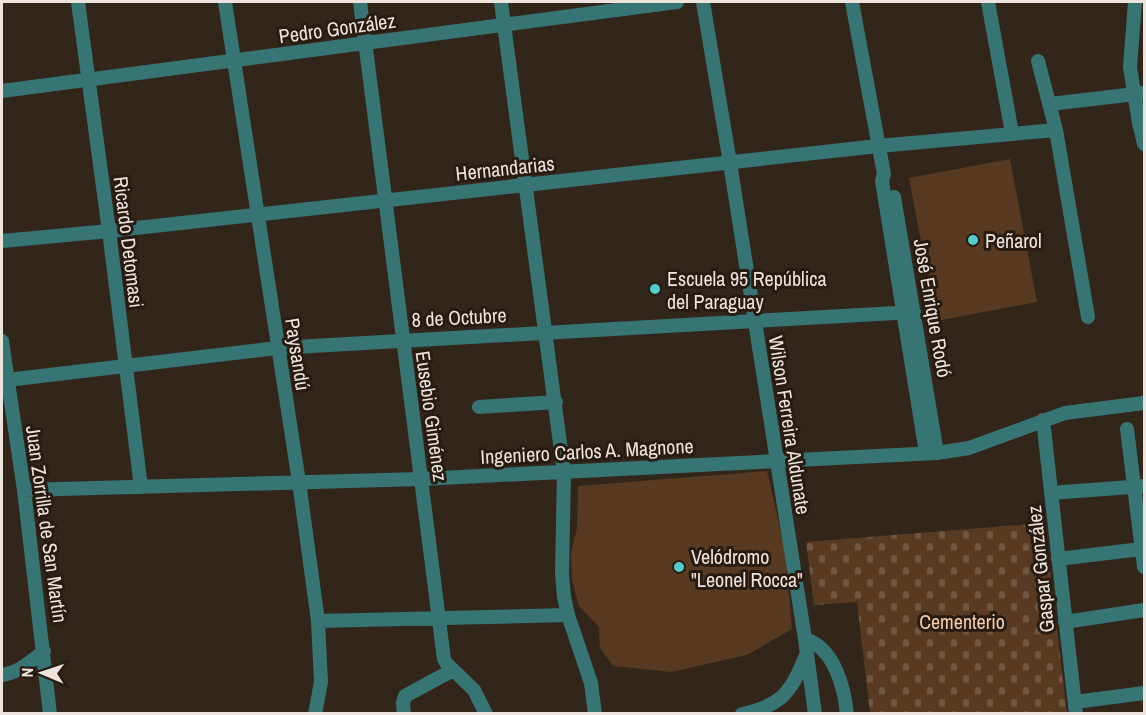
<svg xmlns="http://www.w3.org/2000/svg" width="1146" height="715" font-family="'Archivo Narrow',sans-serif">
<defs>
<pattern id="cemetery-stones" width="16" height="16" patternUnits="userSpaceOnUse" patternTransform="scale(1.5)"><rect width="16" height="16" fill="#573a21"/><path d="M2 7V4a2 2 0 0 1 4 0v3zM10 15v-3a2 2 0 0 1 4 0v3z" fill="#6f5641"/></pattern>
</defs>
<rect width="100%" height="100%" fill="#32261b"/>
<path fill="url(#cemetery-stones)" d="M1044 523 1067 713H870L857 602 814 605 806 542Z"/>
<path fill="#573a21" d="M1010 159 1037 302 936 321 909 178Z
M767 471 785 549 792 629 747 655 671 672 613 666 600 648 599 627 579 606 572 580 571 553 577 528 578 486Z"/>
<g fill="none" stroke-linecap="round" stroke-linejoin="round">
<path stroke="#377474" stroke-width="14" d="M78 2 109 231 141 487
M225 2 299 482 318 621 321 682 315 714
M360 2 444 659 447 664 474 690 486 714
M501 2 564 473 562 573 564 597 568 615 591 683 595 714
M703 2 730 163 805 639 815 714
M852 2 884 174 882 181 926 453
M988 2 1012 133
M1135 2 1130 67 1139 123 1144 144
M1038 61 1056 130 1088 317
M2 91 677 2
M1050 104 1144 93
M894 197 937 453
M2 241 109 231 878 146 1056 130
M2 341 24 490 50 714
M7 380 277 348 914 312
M479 407 556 402
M1043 420 1076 714
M1127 429 1144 567
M24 490 421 479 937 453 969 448 1065 413 1144 403
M1051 493 1144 486
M1058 559 1141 549
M318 621 568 615
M1065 622 1144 610
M805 639C834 648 844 686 847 714
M2 675C20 672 30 662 44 651
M1075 702 1144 693
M404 714 403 703 405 696 453 670
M742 714C782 706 792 691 806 655"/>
</g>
<g fill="#52cdce" stroke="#281c12" stroke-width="2">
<circle cx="973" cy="240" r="6"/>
<circle cx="655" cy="289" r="6"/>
<circle cx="679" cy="567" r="6"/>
</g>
<g text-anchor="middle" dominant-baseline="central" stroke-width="6" stroke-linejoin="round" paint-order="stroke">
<g font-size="20" fill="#ede4dd" stroke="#281c12">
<text transform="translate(337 28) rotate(-8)">Pedro González</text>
<text transform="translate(505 168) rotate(-6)">Hernandarias</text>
<text transform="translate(129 242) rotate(83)">Ricardo Detomasi</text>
<text transform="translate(933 308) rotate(80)">José Enrique Rodó</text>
<text transform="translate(459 317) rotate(-3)">8 de Octubre</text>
<text transform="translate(298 354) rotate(81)">Paysandú</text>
<text transform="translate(432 416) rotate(82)">Eusebio Giménez</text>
<text transform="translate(790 425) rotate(81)">Wilson Ferreira Aldunate</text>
<text transform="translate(587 451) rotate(-3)">Ingeniero Carlos A. Magnone</text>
<text transform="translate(47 524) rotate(82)">Juan Zorrilla de San Martín</text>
<text transform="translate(1040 569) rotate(-96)">Gaspar González</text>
</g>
<g font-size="20" fill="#ede4dd" stroke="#281c12" text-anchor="start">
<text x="985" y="240">Peñarol</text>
<text x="667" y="278">Escuela 95 República<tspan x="667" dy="23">del Paraguay</tspan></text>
<text x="691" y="556">Velódromo<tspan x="691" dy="23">"Leonel Rocca"</tspan></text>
</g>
<g font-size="20" fill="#f6cca9" stroke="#281c12">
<text x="962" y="621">Cementerio</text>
</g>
</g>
<rect width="1146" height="715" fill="none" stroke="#ede4dd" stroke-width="6"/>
<g transform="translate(42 673) rotate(272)" stroke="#281c12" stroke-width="4.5" paint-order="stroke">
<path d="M0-4.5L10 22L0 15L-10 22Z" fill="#ede4dd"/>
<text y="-9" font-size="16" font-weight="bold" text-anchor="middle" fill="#ede4dd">N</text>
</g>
</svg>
